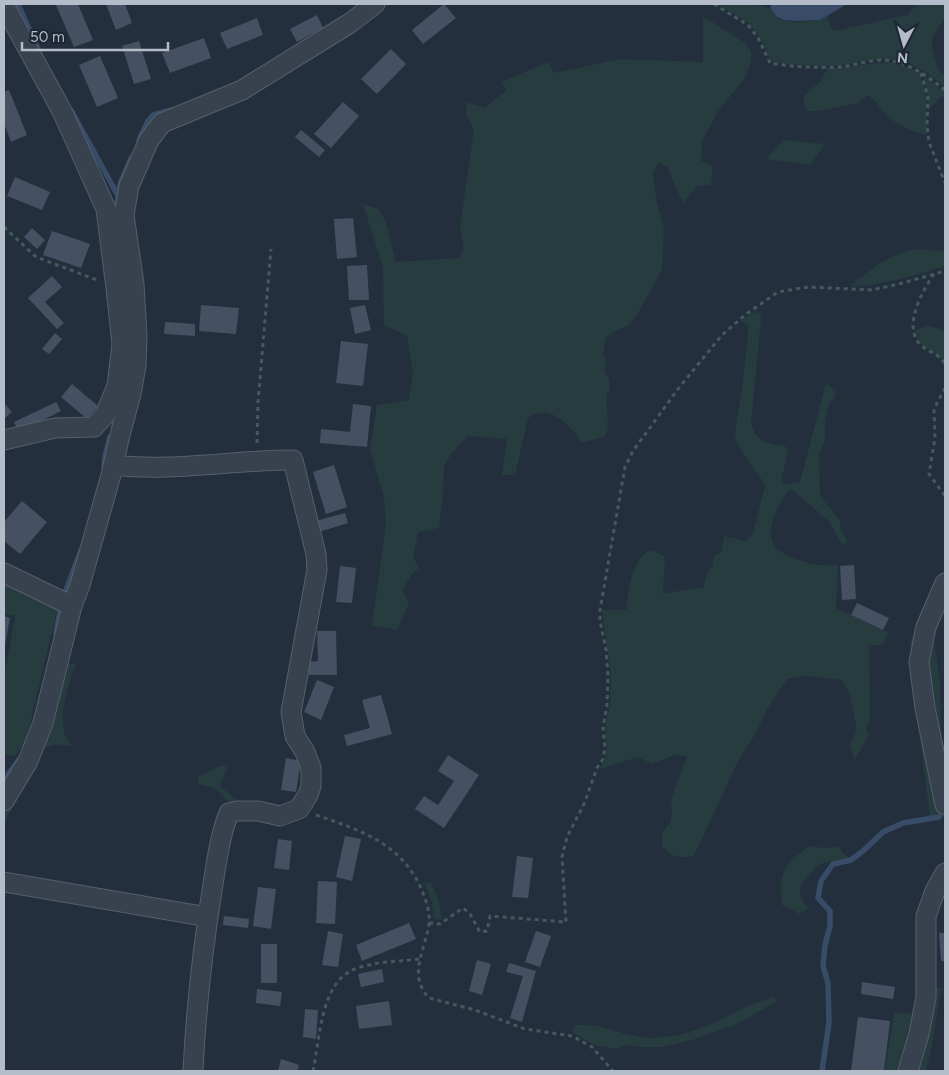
<svg xmlns="http://www.w3.org/2000/svg" width="949" height="1075" font-family="Figtree,sans-serif">
<rect width="100%" height="100%" fill="#242f3e"/>
<path fill="#263c3f" d="M718 4C735 4 752 2 768 8 772 9 773 13 776 16 789 26 816 22 828 15L829 24 834 31 908 15 917 4H945V18L933 36 932 50 939 72 945 74V88C935 79 923 69 910 64 886 54 864 62 841 65 820 67 791 65 771 61L760 38 750 24Z
M703 16 745 43 751 51V62L745 77 717 113 702 141 701 161 713 166 711 185 697 186 683 203 667 167 659 163 653 172 656 198 664 229 662 270 638 313 629 325 617 330 606 337 603 353 606 362 604 371 609 379 610 390 606 395 608 424 606 436 582 443C571 426 550 402 528 418L515 475H502L507 439 468 436 452 453 444 466 443 493 439 528 418 532 413 557 419 568C410 575 406 582 403 592L409 603 397 630 372 626 386 523 384 497 370 449 377 405 409 400 413 374 407 336 384 325 383 268 363 204 378 209 386 222 396 262 458 258 464 250 460 227 474 130 466 114 467 102 484 108 507 90 501 82 548 62 554 73 620 59 703 62Z
M890 62 908 67 920 73 927 97V135C910 131 893 124 881 109 876 102 875 99 867 95L858 103 819 111H808L803 103 805 95 822 80 827 68C848 69 869 63 890 62Z
M923 75 945 92V96L940 97 928 111V97Z
M783 140 825 144 810 165 766 159Z
M916 249 945 251V266C913 276 883 286 849 286 858 281 864 275 872 269 885 258 900 253 916 249Z
M755 311 760 314 761 319 751 422C755 441 767 445 785 446L788 452 781 481 784 484 800 482 826 383 836 391 834 399 829 402 825 420V441L819 453 820 496 840 520 841 530 848 543 842 544 829 521 790 488C780 501 764 528 774 545 779 555 811 565 822 565 827 566 833 565 838 565L836 608 888 633 883 645H869L870 719 866 728 869 736 854 760 850 744 857 730 849 691 842 680 806 676 787 679 767 709 756 733 738 761 694 856C677 858 674 858 662 846V833L670 823 672 813 671 799 687 757 677 754 652 764 638 757 599 769 605 760 607 748 605 728 610 706 611 676 602 610H626C629 591 631 558 651 550L665 557 663 594 689 589 703 588 708 570 712 568 714 556 721 553 724 536 746 541 753 534 765 486 760 477 748 461 736 441 735 432 743 382 749 325 741 321Z
M929 326 940 329 945 332V363C937 350 914 348 915 330Z
M945 567V577L923 626 922 708 944 817H939L938 815 930 816 916 709 910 642 918 619Z
M4 580 58 606 26 741 15 756 4 754V677L15 616 4 614Z
M82 605 68 664H76C68 683 60 711 64 732 65 737 70 742 73 746 61 745 50 742 42 751L4 823V808Z
M945 605 934 638 940 684 941 738 945 747V774L943 775 926 644Z
M219 766 228 765 220 786 237 800 229 802 215 788 198 784V777Z
M809 846 824 848 840 847 842 852 850 858C840 860 827 861 818 865 815 867 813 871 810 874 798 886 796 894 808 908L800 914 782 905C778 873 784 865 809 846Z
M424 881 432 884 438 899 442 919 439 920 434 918 432 903Z
M929 988H941L933 1039 926 1071H912Z
M774 996 777 1001 737 1024 692 1040 661 1047H643L625 1045 618 1049 594 1045 573 1033 574 1025C582 1025 590 1025 597 1026 616 1030 635 1039 654 1038 685 1037 711 1025 738 1011 749 1005 762 1002 774 996Z
M894 1012 919 1015 905 1071H885Z"/>
<path fill="#394c67" d="M772 4H847L820 20 798 21 784 20 776 16 770 8Z"/>
<g fill="none" stroke-linecap="round" stroke-linejoin="round">
<path stroke="#394c67" stroke-width="5.5" d="M18 4 38 49
M71 110 117 194
M139 140 148 121 153 115 171 110
M116 211 120 184 131 158
M104 467 105 456 110 437
M65 593 81 550
M56 633 61 606
M4 780 18 761
M822 1071 829 1023 828 983 823 966 825 945 830 926V911L818 898 821 881 833 864 851 860 863 851 883 832 903 823 939 817"/>
</g>
<path fill="#455162" d="M58 4H78L93 40 74 47 56 5Z
M106 4H125L132 23 116 30Z
M444 4 456 18 423 44 412 30Z
M317 15 323 28 297 42 290 29Z
M257 18 263 35 227 49 220 33Z
M204 38 211 58 170 73 162 53Z
M139 41 151 79 134 84 122 46Z
M391 49 406 64 377 94 361 79Z
M100 56 118 98 97 107 79 65Z
M9 90 27 135 11 142 4 123V92Z
M343 102 359 116 331 148 314 134Z
M301 130 325 150 319 157 295 137Z
M15 177 50 192 42 210 7 196Z
M353 218 357 257 337 259 334 219Z
M32 228 45 240 37 249 24 237Z
M52 231 90 244 81 268 43 255Z
M367 265 369 300H349L347 266Z
M52 276 62 287 45 302 64 323 57 329 28 298Z
M201 305 239 308 236 334 199 331Z
M365 305 371 330 355 334 350 308Z
M165 322 195 324V336L164 334Z
M55 333 62 339 49 354 42 349Z
M341 341 368 344 363 386 336 383Z
M72 384 98 406 87 419 61 397Z
M56 402 61 411 19 432 14 422Z
M4 403 12 412 4 419Z
M353 404 371 406 367 447 320 443 321 429 350 432Z
M334 465 347 507 326 514 313 472Z
M22 501 47 522 20 554 4 541V522Z
M345 513 348 523 319 532 316 521Z
M854 565 856 599 842 600 840 566Z
M340 566 356 568 352 603 336 602Z
M857 603 889 618 883 630 851 615Z
M4 616 10 618 5 645H4Z
M317 631H336L337 675H309V662L318 661Z
M317 680 334 687 321 720 304 712Z
M381 695 392 734 347 746 344 735 370 728 362 700Z
M448 755 479 775 444 828 415 809 424 796 438 805 454 781 438 771Z
M286 758 301 761 296 792 281 790Z
M345 836 361 839 352 881 336 877Z
M278 839 292 841 289 870 274 868Z
M517 856 533 858 528 898 512 897Z
M318 881 337 882 335 924 316 923Z
M258 887 276 889 271 929 253 926Z
M224 916 249 919 248 928 223 925Z
M409 923 416 939 362 961 356 945Z
M328 931 343 934 338 967 322 965Z
M536 931 551 936 540 967 525 962Z
M939 933H945V961H941Z
M261 944H277V983H261Z
M477 960 491 964 482 995 469 991Z
M509 963 536 971 522 1022 510 1018 523 976 506 972Z
M382 969 384 982 361 987 358 974Z
M862 982 895 987 893 999 861 994Z
M257 989 282 992 280 1006 256 1003Z
M389 1001 392 1025 359 1029 356 1006Z
M305 1009 318 1010 316 1039 303 1037Z
M858 1017 890 1021 884 1071H851Z
M281 1059 299 1065 297 1071H278Z"/>
<g fill="none" stroke-linecap="round" stroke-linejoin="round">
<g stroke="#565f6c" stroke-width="21">
<path id="minor" d="M4 5 62 111 106 209 116 288 122 344 117 386 105 415 94 427 55 428 4 440
M113 465C172 472 233 460 293 460L316 554 317 570 291 712 295 736 305 752 311 768V786L308 795 299 809 280 816 258 811H237L229 813C220 835 217 860 213 884 203 946 196 1009 193 1071
M4 573 72 606
M945 583 926 627 919 662 925 708 945 805
M4 801 28 761 43 723 72 606 80 585 111 475 120 435 131 394 136 366 137 337 134 284 124 215 129 186 149 140 162 123 242 90 350 23 375 4
M4 882 208 917
M908 1071 919 1034 926 997V916L935 891 945 873"/>
</g>
<path stroke="#44595c" stroke-width="3" stroke-dasharray="4 4" stroke-linecap="butt" d="M714 4 748 25 758 38 770 63C791 67 817 68 839 67 856 66 874 57 892 61 912 65 929 77 945 90
M921 73 928 97 927 126 929 142 945 183
M4 227 36 257 97 280
M934 274C922 291 901 329 922 346 930 353 943 355 945 366
M945 388 934 409 935 438 929 474 945 496
M257 443 258 402 271 249
M316 815C363 831 403 844 423 893 427 903 430 912 429 923 426 949 407 975 429 998L475 1010 525 1029 572 1036 592 1047 613 1071
M429 923 440 924 463 908 470 914 480 932 487 931 490 916 566 922 562 857 567 837 584 804 597 768 603 759 605 748 603 728 607 705 608 676 606 649 600 621V610L625 467 633 451 678 389 722 335 745 315 778 292 808 287 872 290 899 284 945 271
M313 1071C320 1040 320 982 355 969 371 962 402 961 420 959"/>
<use href="#minor" stroke="#38414e" stroke-width="19"/>
</g>
<rect width="949" height="1075" fill="none" stroke="#b4bcc9" stroke-width="10"/>
<g transform="translate(904 45) rotate(186)" stroke="#1d2633" stroke-width="4" paint-order="stroke">
<path d="M0-4L9 19L0 12L-9 19Z" fill="#b4bcc9"/>
<text y="-8" font-size="14" font-weight="bold" text-anchor="middle" fill="#b4bcc9">N</text>
</g>
<path d="M22 42v8h146v-8" fill="none" stroke="#b4bcc9" stroke-width="2.5"/>
<text x="30" y="42" font-size="15" fill="#b4bcc9" stroke="#1d2633" stroke-width="4" paint-order="stroke">50 m</text>
</svg>
